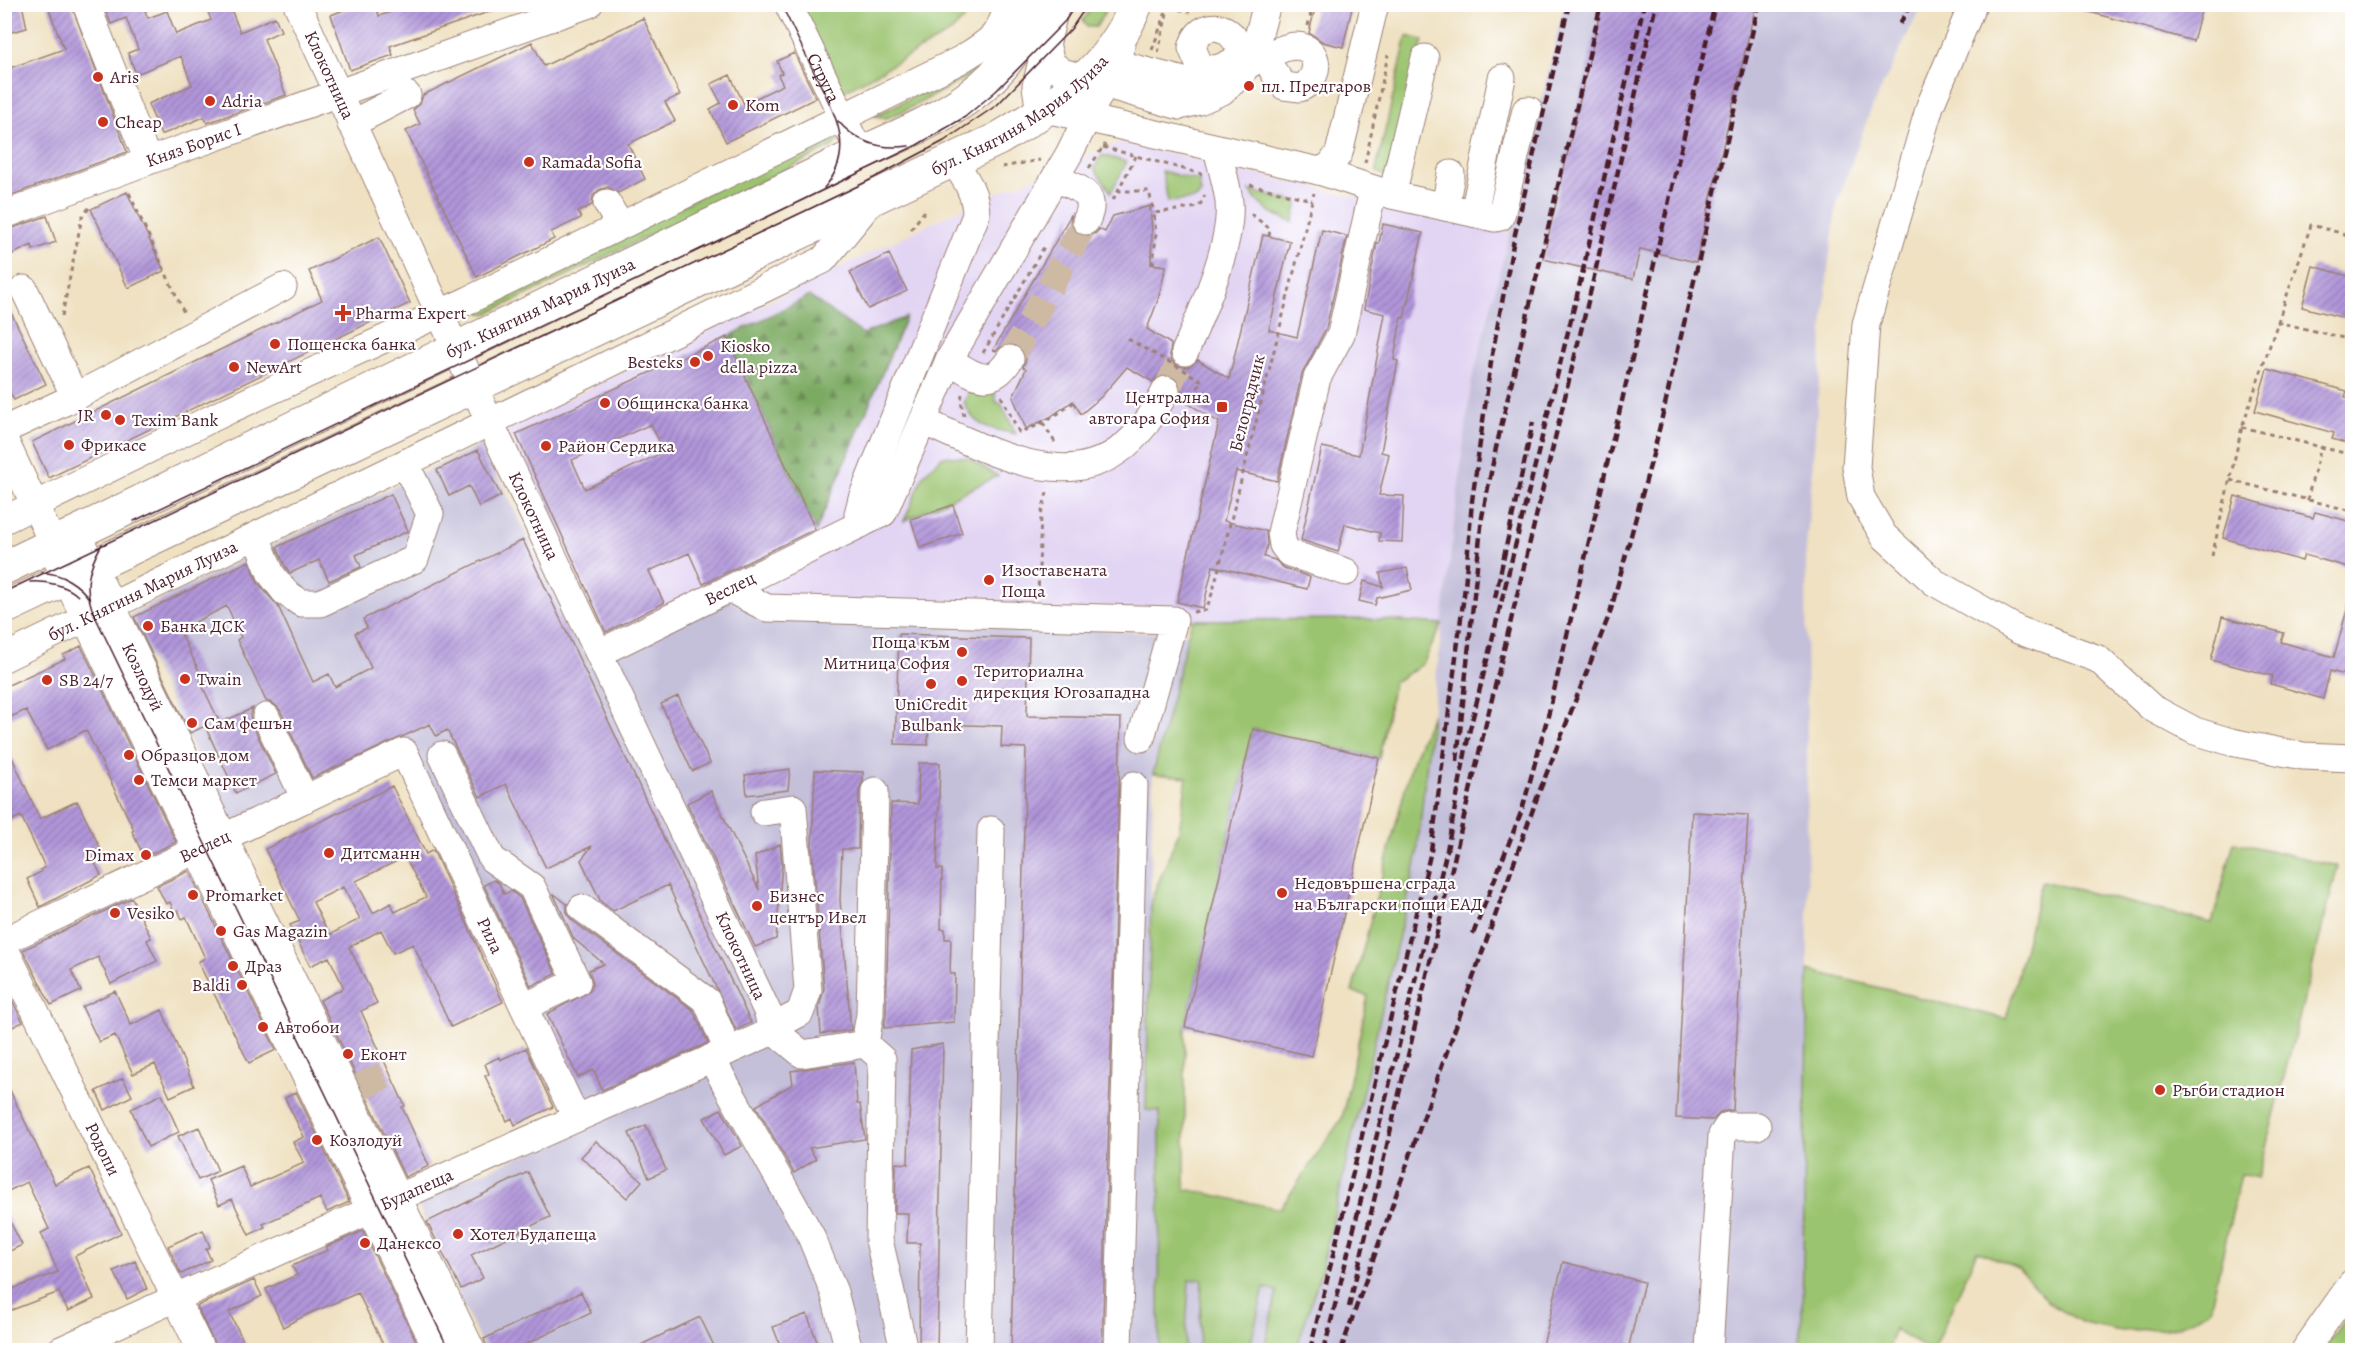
<svg xmlns="http://www.w3.org/2000/svg" width="2357" height="1355" font-family="Alegreya,serif">
<defs>
<pattern id="forest-firs" width="22" height="20" patternUnits="userSpaceOnUse" patternTransform="scale(1.5)"><rect width="22" height="20" fill="#7caa62"/><path d="M5 1l3.5 6h-7zM16 11l3.5 6h-7z" fill="#688a51"/></pattern>
<pattern id="building-hatch" width="6" height="6" patternUnits="userSpaceOnUse" patternTransform="scale(1.5)"><rect width="6" height="6" fill="#b196da"/><path d="M-1 1l2-2M0 6l6-6M5 7l2-2" fill="none" stroke="#927ab1"/></pattern>
</defs>
<rect width="100%" height="100%" fill="#fff"/>
<filter id="ink" filterUnits="userSpaceOnUse"><feTurbulence type="fractalNoise" baseFrequency=".0167" numOctaves="2"/><feDisplacementMap in="SourceGraphic" scale="12" xChannelSelector="R" yChannelSelector="G"/><feConvolveMatrix kernelMatrix="1 2 1 2 8 2 1 2 1" color-interpolation-filters="sRGB"/></filter>
<filter id="wash" filterUnits="userSpaceOnUse"><feTurbulence type="fractalNoise" baseFrequency=".008" numOctaves="4" result="noise"/><feDisplacementMap in="SourceGraphic" scale="24" xChannelSelector="R" yChannelSelector="G"/><feGaussianBlur stdDeviation="1.35" result="paint"/><feColorMatrix in="noise" values="0 0 0 0 0 0 0 0 0 0 0 0 0 0 0 0 0 1.4 0 .05"/><feComposite in="paint" operator="in"/></filter>
<g filter="url(#wash)">
<rect width="100%" height="100%" fill="#efe1c1"/>
<path fill="#e2d4f3" d="M1121 142 1510 233 1471 384 1442 624 1372 619 1192 620 759 596 606 638 506 429 975 202Z"/>
<path fill="#c5c0da" d="M1564 5H1922L1869 114 1837 203 1828 268 1806 551 1808 970 1802 1317 1798 1350H1296L1321 1271 1416 862 1442 624 1471 384 1514 217Z
M482 444 591 666 726 599 766 617 1188 634 1153 774 1146 1110H1160L1159 1350H484L415 1199 587 1130 406 742 229 823 129 615Z
M1189 1279H1203L1199 1350H1185Z
M1264 1288 1277 1291 1264 1350H1249Z"/>
<path fill="#9bc46f" stroke="#72724d" stroke-width="1.5" d="M1095 4 1109 5 1096 27H1087L1083 20Z
M796 5H967L964 19 950 33 839 94Z
M1407 36 1423 40 1391 179 1377 172V165Z
M996 55 971 75 908 109 887 118 875 116Z
M834 128 838 140 832 147 487 314 481 313 478 309Z
M1102 155 1127 162 1111 192 1094 168Z
M1162 171 1199 181 1201 193 1196 199 1168 202Z
M1250 191 1298 202 1293 222C1272 214 1262 210 1250 191Z
M971 388 995 391 996 402 1001 403 1016 434C991 428 974 429 964 402Z
M943 456 968 458 998 476 904 521 924 474Z
M1372 619 1442 624 1423 664 1394 682 1379 758 1253 729 1185 1027V1189L1280 1209 1342 1118 1368 996 1352 992 1412 762 1432 714 1416 862 1321 1271 1296 1350H1264L1277 1291 1264 1288 1249 1350H1199L1202 1279 1189 1280 1185 1350H1159L1160 1111 1146 1110 1151 901 1179 831 1187 777 1153 774 1188 634 1192 620Z
M2234 842 2338 866 2258 1178 2241 1174 2210 1310 2177 1327 2121 1331 2083 1323 2049 1303 2018 1268 1977 1251 1933 1350H1929L1894 1329 1889 1350H1798L1802 1317 1808 970 2006 1019 2042 881 2212 923Z
M2352 1307 2351 1350H2324Z"/>
<path fill="url(#forest-firs)" stroke="#636446" stroke-width="1.5" d="M809 296 863 334 906 317 816 531 727 337Z"/>
<g id="blocks">
<path fill="url(#building-hatch)" fill-rule="evenodd" d="M4 4H22L27 28 4 34Z
M47 4H71L127 152 4 198V70L64 49Z
M103 4H158L145 11 148 18 167 11 176 34 211 20 205 4H229L240 32 275 17 281 31 264 39 286 95 207 123 204 117 161 135 148 104 192 85 181 56 136 74 128 53 138 49 126 18 111 24Z
M359 4H375L379 16 413 4H502L503 7 390 46 393 55 350 70 331 15Z
M1316 4H1353L1343 47 1323 42 1309 33Z
M1602 4H1756L1696 262 1640 249 1633 279 1543 259Z
M2080 4H2203L2193 41 2079 9Z
M643 18 680 95 665 102 675 121 628 144 645 179 618 193 608 187 599 190 593 196 592 205 578 212 581 218 551 232 554 239 477 277 406 131 420 124 413 110 420 104 423 95 532 42 544 66Z
M794 53 816 98 726 142 710 109 721 103 711 84 730 75 744 104 783 85 778 75 782 73 777 61Z
M127 192 164 271 128 288 91 209Z
M1150 206 1152 231 1151 264 1166 266 1158 300 1147 329 1171 344 1170 355 1172 361 1178 366 1188 367 1198 360 1229 379 1263 235 1290 241 1269 330 1297 337 1322 230 1347 236 1326 328 1302 374 1277 481 1236 471 1224 521 1266 531 1267 545 1264 557 1275 560 1284 568 1310 577 1307 589 1213 566 1203 608 1177 602 1219 422 1179 398 1182 390 1180 382 1175 377 1166 374 1158 376 1153 382 1127 367 1101 397 1081 414 1073 401 1050 417 1026 429 1013 397 1026 369 1023 367 1026 360 1025 353 1019 346 1011 343 1003 345 996 351 993 350 1072 213 1070 223 1074 231 1080 236 1088 237 1096 233 1099 229 1105 232 1113 216Z
M47 216 56 242 33 250 32 245 4 258V231Z
M1383 224 1423 233 1404 318H1401L1394 360 1398 361 1381 452 1389 454 1379 495 1404 496 1402 542 1379 541 1380 533 1345 524 1338 552 1301 540 1322 447 1359 455 1385 314 1364 309 1377 243H1379Z
M379 237 410 303 49 478 32 442 322 300 309 271Z
M889 254 907 291 868 309 850 272Z
M2313 266 2352 277V320L2302 307Z
M4 298 46 384 14 400 4 381Z
M727 337 815 529 703 584 689 553 649 571 664 603 606 632 516 434ZM651 424 664 452 585 489 572 460Z
M2267 369 2347 391 2345 397 2352 399V445L2332 439 2334 433 2255 411Z
M478 450 501 496 479 507 469 486 449 496 437 470Z
M391 494 408 531 356 555 361 567 329 581 319 560 290 573 285 566 277 547Z
M2235 496 2313 518 2315 512 2352 522V568L2304 555 2302 561 2223 538Z
M953 505 962 533 920 548 911 519Z
M523 540 751 1023 736 1030 668 885 613 911 601 902 581 860 592 846 546 868 506 784 480 797 447 730 436 736 430 724 312 778 280 710 274 704 266 701 237 640 241 637 227 606 179 630 203 679 200 681 220 723 253 708 250 715 252 724 276 774 236 793 205 726 190 733 134 617 249 561 258 583 278 606 313 682 329 674 335 687 371 668 355 633 367 628 363 619Z
M1407 568 1412 590 1377 598 1375 605 1359 601 1364 581 1383 587 1380 573Z
M2348 606 2352 607V677L2330 671 2323 699 2271 684 2273 676 2211 660 2222 617 2284 633 2281 642 2334 657Z
M899 634 1029 638 1027 716 1121 718 1102 1350 1011 1348 1026 748 1001 747 1002 726 929 724 928 745 895 744Z
M81 646 176 842 144 857 132 831 134 830 86 730 47 750 26 710 4 720V687L65 659 63 655Z
M678 696 710 763 692 771 661 704Z
M1253 729 1379 758 1312 1056 1185 1027Z
M4 740 40 819 77 801 103 854 93 859 101 875 40 907 27 879 41 872 40 870 45 867 21 816 4 824Z
M919 763H940L937 869H942L941 929H945V939H951L950 974H955L954 1022 884 1028 886 1014 891 803 918 804Z
M790 769 788 790 747 795 745 775Z
M815 770 863 772V781L859 791 858 849H842L840 900 851 1030 821 1034 819 1007 824 989 812 846Z
M392 786 426 854 433 850 503 1002 451 1027 413 944 393 953 381 930 349 947 377 1003 361 1011 405 1106 402 1107 429 1166 405 1177 320 1000 344 988 329 957 310 966 290 925 300 921 265 849ZM405 857 426 897 395 912 391 903 373 913 356 881ZM343 887 360 919 329 935 313 902Z
M711 791 759 890 755 856 780 844 782 864 776 939 755 947 687 803Z
M1692 812 1748 815 1733 1110 1721 1112 1713 1120 1676 1118Z
M189 871 276 1050 249 1063 198 962 205 958 186 917 182 919 178 910 174 912 170 902 166 904 157 886Z
M494 880 499 883 504 894 511 891 520 898 556 974 531 986 484 885Z
M553 893 567 904V914L573 921 693 1010 708 1043 602 1090 594 1070 578 1077 547 1014 590 991 593 983 589 970 604 964 574 939Z
M132 898 151 938 147 940 157 961 111 984 98 957 71 970 81 991 51 1005 23 950Z
M4 984 23 1022 4 1031Z
M115 991 131 1025 162 1010 194 1086 170 1097 155 1064 133 1074 115 1035 99 1042 82 1007Z
M943 1044 937 1350H919L920 1243H907L908 1213H895L896 1163 908 1164 911 1050Z
M526 1048 553 1107 515 1125 512 1118 507 1121 485 1076 489 1074 485 1064 499 1057 500 1060Z
M854 1062 857 1104H860L865 1139 809 1148 816 1159 794 1173 756 1106 793 1084 791 1071Z
M4 1078 55 1184 89 1168 121 1233 75 1256 94 1299 68 1311 59 1292 4 1313V1292L58 1272 41 1233 49 1229 27 1182 4 1193Z
M123 1078 132 1096 105 1110 96 1091Z
M296 1092 349 1202 327 1212 320 1198 263 1224 265 1227 249 1235 232 1199 219 1205 208 1180 241 1166 250 1187 304 1163 293 1142 304 1137 285 1098Z
M162 1094 179 1132 148 1147 131 1109Z
M721 1109 742 1146 724 1155 704 1118Z
M646 1125 666 1170 649 1178 629 1133Z
M199 1127 218 1171 198 1180 178 1136Z
M596 1141 642 1181 627 1198 581 1157Z
M528 1172 550 1217 471 1255 483 1278 461 1289 427 1222Z
M4 1210 22 1245 4 1254Z
M203 1230 210 1247 206 1249 211 1260 181 1274 168 1246Z
M363 1231 418 1345 407 1350H386L358 1293 308 1314 283 1327 266 1289 297 1275 292 1266 328 1250 326 1247Z
M135 1261 147 1289 127 1299 114 1271Z
M1563 1262 1644 1282 1628 1350H1542Z
M254 1280 262 1296 229 1312 248 1350H217L197 1306Z
M581 1292 591 1313 514 1350H488L484 1339Z
M807 1314 820 1350H782L773 1327Z
M700 1317 716 1350H630Z"/>
</g>
</g>
<g filter="url(#ink)">
<use href="#blocks" fill-opacity="0" stroke="#9c8076" stroke-width="1.5"/>
<g fill="none" stroke-linecap="round" stroke-linejoin="round">
<path stroke="#cebaa3" stroke-width="27" stroke-dasharray="27 14" stroke-linecap="butt" d="M1010 359 1086 221
M1166 390 1185 352
M360 1087 390 1073"/>
<g stroke="#9c8076" stroke-width="29">
<g id="minor">
<path d="M86 4 148 161"/>
<path id="s1" d="M297 4 480 401 768 1013 771 1028"/>
<path id="s2" d="M788 4 860 153"/>
<path d="M1056 4 1036 86 1038 100 1046 109 1319 171 1392 195 1495 218 1500 217 1502 212 1526 110H1529"/>
<path d="M1973 4 1930 106 1866 324 1856 467 1861 497 1884 536 1934 582 2018 630 2098 659 2152 708 2195 731 2231 742 2303 756 2352 758"/>
<path d="M1046 44 1051 63 1062 72 1180 106 1199 101 1222 91 1241 75 1255 48 1267 4"/>
<path d="M1115 63 1222 91"/>
<path d="M1230 63C1219 69 1210 72 1199 64L1192 48C1194 40 1197 33 1206 29 1229 20 1241 47 1248 65 1259 59 1283 46 1296 46 1322 47 1321 80 1300 88L1284 86 1273 71"/>
<path d="M351 124 407 95"/>
<path d="M1319 171 1330 166 1339 153 1375 4"/>
<path d="M1055 178C1077 188 1100 192 1086 221"/>
<path d="M1392 195 1425 58"/>
<path d="M607 203 620 226"/>
<path d="M1445 207 1451 174"/>
<path d="M1474 213 1502 78"/>
<path id="s3" d="M4 215 148 161 589 4"/>
<path d="M24 289 75 397"/>
<path d="M1185 352C1201 313 1233 245 1229 202 1227 184 1221 166 1217 148"/>
<path d="M949 360C973 375 991 390 1010 359"/>
<path d="M923 421C1019 466 1106 511 1166 390"/>
<path d="M4 430 75 397 283 287"/>
<path d="M4 439 53 544"/>
<path d="M4 520 231 409 469 300 960 60C987 43 1000 38 1008 4"/>
<path d="M861 524 858 514 862 498 976 215C976 194 966 179 954 162"/>
<path d="M256 536 271 574 285 592 301 603H320L415 559 430 514 405 463"/>
<path d="M1346 572 1289 553 1283 545 1281 533 1317 378 1341 334 1373 190"/>
<path d="M730 589 767 608 1174 620 1141 738"/>
<path id="s4" d="M599 653 883 513 949 360 1069 154 1115 63 1121 46"/>
<path id="s5" d="M4 658 823 260 873 199"/>
<path d="M266 717 305 799"/>
<path d="M442 755 492 859 532 887 577 982 524 1007"/>
<path d="M582 908 707 1001 728 1051"/>
<path id="s6" d="M4 941 404 752 576 1118"/>
<path id="s7" d="M4 947 201 1350"/>
<path d="M771 1028 802 1054 865 1044 882 1059 879 1240 904 1350"/>
<path d="M865 1044 870 1014 875 791"/>
<path d="M711 1058 810 1234 834 1292 849 1350"/>
<path id="s8" d="M61 1350 395 1199 762 1036 771 1028 800 1013 808 990 793 808 764 812"/>
<path d="M979 1350 991 830"/>
<path d="M1118 1350 1134 785"/>
<path d="M1709 1350 1722 1135 1728 1126H1757"/>
<path d="M2305 1350 2352 1283"/>
</g>
</g>
<g stroke="#9c8076" stroke-width="35">
<g id="major">
<path id="s9" d="M81 549 468 1350"/>
<path d="M60 559 441 1350"/>
<path id="s10" d="M4 568 839 163C919 126 1008 99 1035 4"/>
<path id="s11" d="M4 608 998 139C1055 105 1112 69 1136 4"/>
</g>
</g>
<path stroke="#9c8076" stroke-width="3" stroke-dasharray="4.5 4.5" stroke-linecap="butt" d="M1170 7 1190 12
M1308 26 1313 4
M1152 50 1166 12
M1158 53 1169 4
M1103 147 1202 174
M1365 163 1388 55
M1002 167 1040 160
M1089 168 1105 144
M1250 185 1312 200
M1117 191H1149L1154 213
M129 193 185 315
M1113 200 1136 156
M1251 214 1270 229 1269 236
M911 229 927 208
M1153 265 1156 235 1154 213 1199 207 1205 195
M62 316 82 217 89 208
M2277 322 2352 340
M983 353 1044 247
M1190 374 1202 381 1195 391
M962 394 961 401 964 416
M1001 396 1019 432C1039 427 1057 415 1074 402
M1043 423 1056 444
M2242 427 2352 455
M2230 480 2352 511
M2307 500 2321 447
M2212 556 2242 427 2311 225 2352 236
M1038 595 1041 515 1048 489
M1193 612 1206 610 1213 591 1314 193"/>
<use href="#minor" stroke="#fff" stroke-width="27"/>
<use href="#major" stroke="#fff" stroke-width="33"/>
<path stroke="#4a1f2b" stroke-width="1.5" d="M781 4C792 27 803 49 814 72 833 110 858 150 824 188
M838 121C857 143 881 150 909 146
M134 521 917 145 965 117 996 91 1065 21 1076 4
M102 544C88 568 83 588 94 614L449 1350
M42 573C61 572 80 585 90 600
M30 582C46 581 67 585 78 596
M4 592 866 182 944 141 997 105 1071 29 1088 4"/>
<path stroke="#4a1f2b" stroke-width="4.5" stroke-dasharray="9 4.5" stroke-linecap="butt" d="M1900 24 1910 4
M1495 598 1533 422
M1457 761 1482 517 1496 448 1601 4
M1473 934 1522 810 1549 712 1715 4
M1349 1307 1483 736 1593 281 1656 4
M1310 1350 1431 851 1465 587 1472 501 1492 355 1515 234 1569 4
M1324 1350 1447 850 1469 733 1581 279 1644 4
M1341 1350 1538 795 1610 613 1655 447 1759 4"/>
<path stroke="#9c8076" stroke-width="3" stroke-dasharray="4.5 4.5" stroke-linecap="butt" d="M1128 339 1189 373"/>
</g>
</g>
<g fill="#c8321e" stroke="#fff" stroke-width="2">
<circle cx="98" cy="77" r="6"/>
<circle cx="1249" cy="86" r="6"/>
<circle cx="210" cy="101" r="6"/>
<circle cx="733" cy="105" r="6"/>
<circle cx="103" cy="122" r="6"/>
<circle cx="529" cy="162" r="6"/>
<path d="M340 304h6v6h6v6h-6v6h-6v-6h-6v-6h6z"/>
<circle cx="275" cy="344" r="6"/>
<circle cx="708" cy="356" r="6"/>
<circle cx="695" cy="362" r="6"/>
<circle cx="234" cy="367" r="6"/>
<circle cx="605" cy="403" r="6"/>
<rect x="1216" y="401" width="12" height="12" rx="3"/>
<circle cx="106" cy="415" r="6"/>
<circle cx="120" cy="420" r="6"/>
<circle cx="69" cy="445" r="6"/>
<circle cx="546" cy="446" r="6"/>
<circle cx="989" cy="580" r="6"/>
<circle cx="148" cy="626" r="6"/>
<circle cx="962" cy="652" r="6"/>
<circle cx="185" cy="679" r="6"/>
<circle cx="47" cy="680" r="6"/>
<circle cx="962" cy="681" r="6"/>
<circle cx="931" cy="684" r="6"/>
<circle cx="192" cy="723" r="6"/>
<circle cx="129" cy="755" r="6"/>
<circle cx="139" cy="780" r="6"/>
<circle cx="329" cy="853" r="6"/>
<circle cx="146" cy="855" r="6"/>
<circle cx="1282" cy="893" r="6"/>
<circle cx="193" cy="895" r="6"/>
<circle cx="757" cy="906" r="6"/>
<circle cx="115" cy="913" r="6"/>
<circle cx="221" cy="931" r="6"/>
<circle cx="233" cy="966" r="6"/>
<circle cx="242" cy="985" r="6"/>
<circle cx="263" cy="1027" r="6"/>
<circle cx="348" cy="1054" r="6"/>
<circle cx="2160" cy="1090" r="6"/>
<circle cx="317" cy="1140" r="6"/>
<circle cx="458" cy="1234" r="6"/>
<circle cx="365" cy="1243" r="6"/>
</g>
<g text-anchor="middle" dominant-baseline="central" stroke-width="4.5" stroke-linejoin="round" paint-order="stroke">
<g font-size="18" fill="#4a1f2b" stroke="#fff">
<text stroke="none"><textPath href="#s1" startOffset="78">Клокотница</textPath></text>
<text stroke="none"><textPath href="#s2" startOffset="82">Струга</textPath></text>
<text stroke="none"><textPath href="#s11" startOffset="1130">бул. Княгиня Мария Луиза</textPath></text>
<text stroke="none"><textPath href="#s3" startOffset="202">Княз Борис I</textPath></text>
<text stroke="none"><textPath href="#s10" startOffset="596">бул. Княгиня Мария Луиза</textPath></text>
<text transform="translate(1247 403) rotate(-76)">Белоградчик</text>
<text stroke="none"><textPath href="#s1" startOffset="564">Клокотница</textPath></text>
<text stroke="none"><textPath href="#s4" startOffset="146">Веслец</textPath></text>
<text stroke="none"><textPath href="#s5" startOffset="154">бул. Княгиня Мария Луиза</textPath></text>
<text stroke="none"><textPath href="#s9" startOffset="142">Козлодуй</textPath></text>
<text stroke="none"><textPath href="#s6" startOffset="222">Веслец</textPath></text>
<text stroke="none"><textPath href="#s6" startOffset="645">Рила</textPath></text>
<text stroke="none"><textPath href="#s1" startOffset="1050">Клокотница</textPath></text>
<text stroke="none"><textPath href="#s7" startOffset="225">Родопи</textPath></text>
<text stroke="none"><textPath href="#s8" startOffset="390">Будапеща</textPath></text>
</g>
<g font-size="18" fill="#4a1f2b" stroke="#fff" text-anchor="start">
<text x="110" y="77">Aris</text>
<text x="1261" y="86">пл. Предгаров</text>
<text x="222" y="101">Adria</text>
<text x="745" y="105">Kom</text>
<text x="115" y="122">Cheap</text>
<text x="541" y="162">Ramada Sofia</text>
<text x="355" y="313">Pharma Expert</text>
<text x="287" y="344">Пощенска банка</text>
<text x="720" y="346">Kiosko<tspan x="720" dy="21">della pizza</tspan></text>
<text x="683" y="362" text-anchor="end">Besteks</text>
<text x="246" y="367">NewArt</text>
<text x="1210" y="397" text-anchor="end">Централна<tspan x="1210" dy="21">автогара София</tspan></text>
<text x="617" y="403">Общинска банка</text>
<text x="94" y="415" text-anchor="end">JR</text>
<text x="132" y="420">Texim Bank</text>
<text x="81" y="445">Фрикасе</text>
<text x="558" y="446">Район Сердика</text>
<text x="1001" y="570">Изоставената<tspan x="1001" dy="21">Поща</tspan></text>
<text x="160" y="626">Банка ДСК</text>
<text x="950" y="642" text-anchor="end">Поща към<tspan x="950" dy="21">Митница София</tspan></text>
<text x="974" y="671">Териториална<tspan x="974" dy="21">дирекция Югозападна</tspan></text>
<text x="197" y="679">Twain</text>
<text x="59" y="680">SB 24/7</text>
<text x="931" y="704" text-anchor="middle">UniCredit<tspan x="931" dy="21">Bulbank</tspan></text>
<text x="204" y="723">Сам фешън</text>
<text x="141" y="755">Образцов дом</text>
<text x="151" y="780">Темси маркет</text>
<text x="341" y="853">Дитсманн</text>
<text x="134" y="855" text-anchor="end">Dimax</text>
<text x="1294" y="883">Недовършена сграда<tspan x="1294" dy="21">на Български пощи ЕАД</tspan></text>
<text x="205" y="895">Promarket</text>
<text x="769" y="896">Бизнес<tspan x="769" dy="21">център Ивел</tspan></text>
<text x="127" y="913">Vesiko</text>
<text x="233" y="931">Gas Magazin</text>
<text x="245" y="966">Драз</text>
<text x="230" y="985" text-anchor="end">Baldi</text>
<text x="275" y="1027">Автобои</text>
<text x="360" y="1054">Еконт</text>
<text x="2172" y="1090">Ръгби стадион</text>
<text x="329" y="1140">Козлодуй</text>
<text x="470" y="1234">Хотел Будапеща</text>
<text x="377" y="1243">Данексо</text>
</g>
</g>
<rect width="2357" height="1355" fill="none" stroke="#fff" stroke-width="24"/>
</svg>
